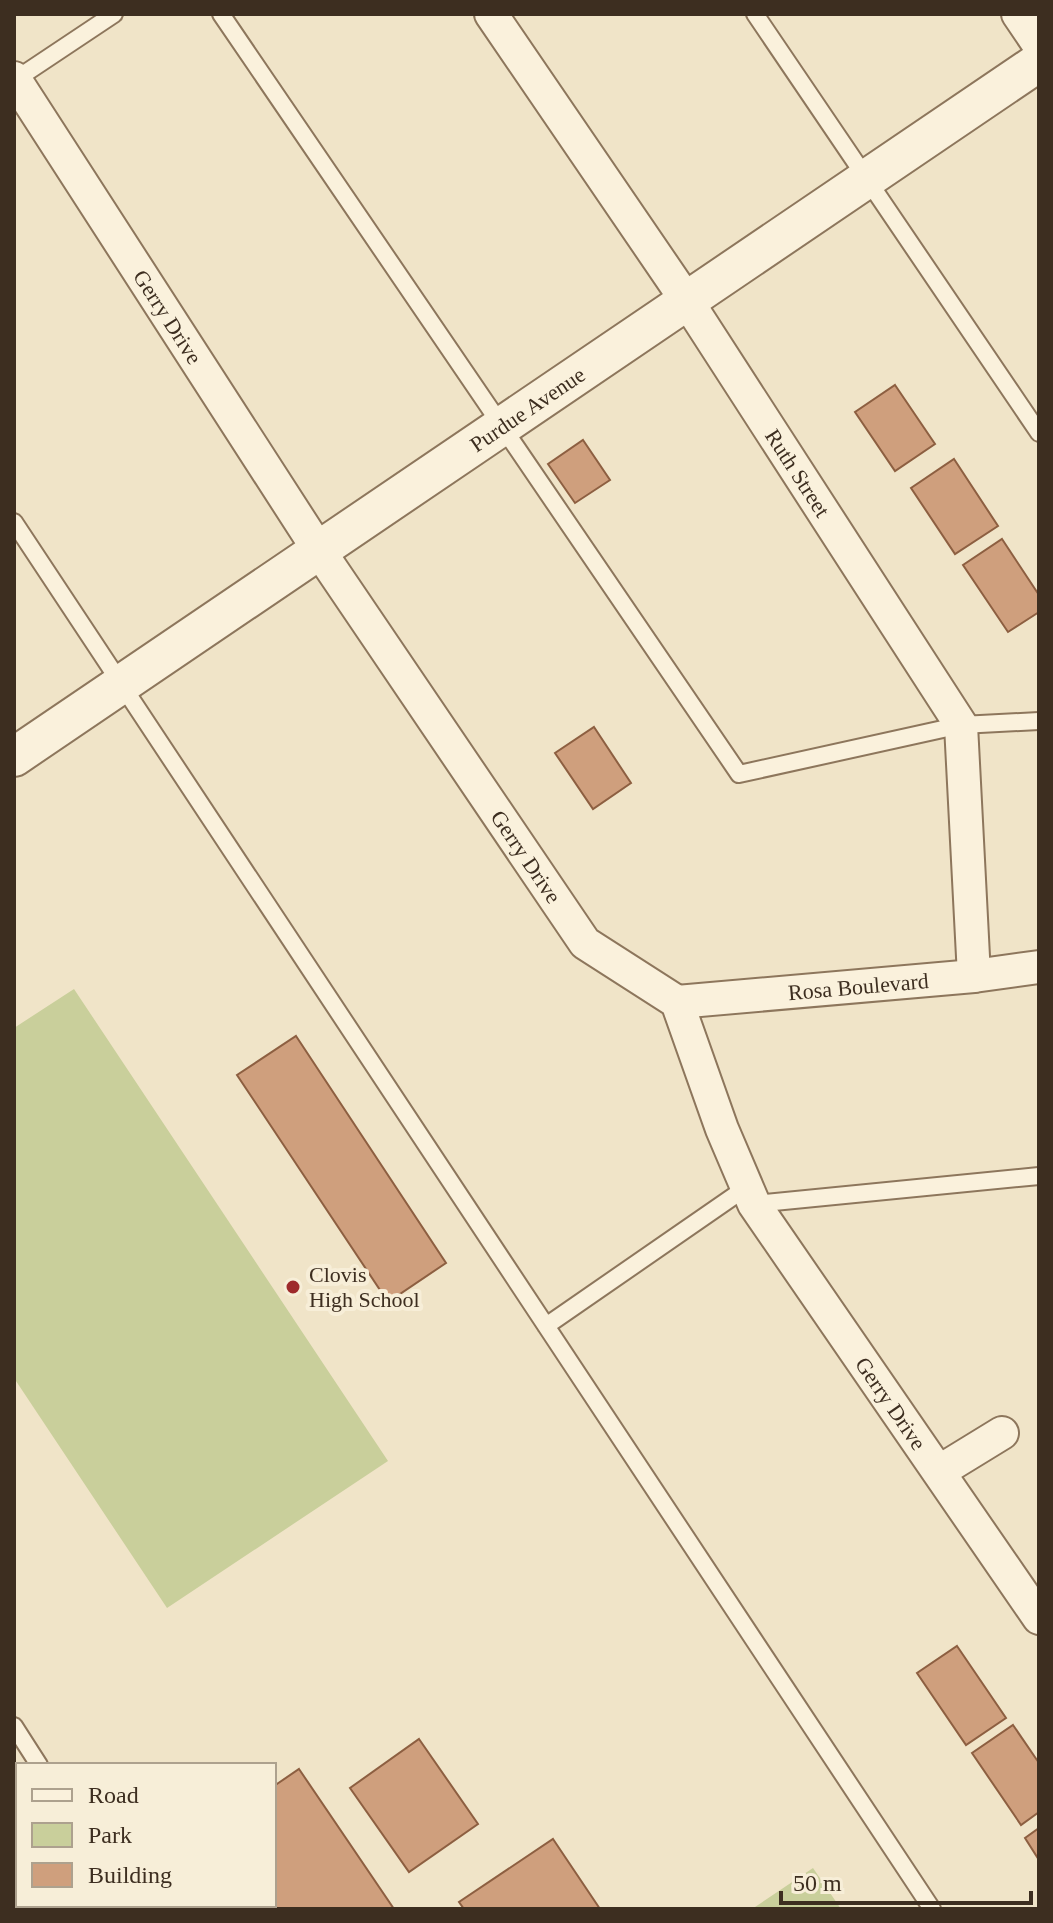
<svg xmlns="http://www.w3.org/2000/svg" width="1053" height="1923" font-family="'Times New Roman',serif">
<rect width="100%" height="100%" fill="#f0e4c8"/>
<path fill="#c9cf9b" d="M74 989 388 1461 167 1608 14 1378V1028Z
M813 1868 841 1909H752Z"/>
<path fill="#cf9f7d" stroke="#8d5f41" stroke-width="2" d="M895 385 935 444 895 471 855 412Z
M583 440 610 480 575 503 548 464Z
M954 459 998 526 955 554 911 488Z
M1002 539 1039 595V612L1008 632 963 565Z
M594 727 631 783 593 809 555 753Z
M296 1036 446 1263 388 1302 237 1075Z
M957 1646 1006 1718 966 1745 917 1673Z
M1013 1725 1039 1763V1812L1021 1825 972 1753Z
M419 1739 478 1824 409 1872 350 1788Z
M299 1769 394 1909H59L56 1905H274V1786Z
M1039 1828V1860L1025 1838Z
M553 1839 600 1909H464L459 1902Z"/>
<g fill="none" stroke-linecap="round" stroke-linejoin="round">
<g stroke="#8d765c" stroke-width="20">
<path id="service" d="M221 14 739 774 961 725 1039 721
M755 14 1039 433
M15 80 114 14
M14 522 932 1909
M754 1204 1039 1176
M546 1326 747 1187
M14 1726 39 1765
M14 1843 18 1841"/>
</g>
<g stroke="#8d765c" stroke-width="36">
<g id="minor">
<path id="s1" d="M491 14 687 301 961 725 974 976"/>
<path d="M1018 14 1039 45"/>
<path id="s2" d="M14 78 318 549 585 943 677 1002 722 1129 754 1204 1039 1618"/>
<path id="s3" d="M677 1002 974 976 1039 967"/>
<path d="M940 1471 1002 1433"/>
</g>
</g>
<g stroke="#8d765c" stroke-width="42">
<g id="tertiary">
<path id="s4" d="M14 757 1039 62"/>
</g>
</g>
<use href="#service" stroke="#faf1dc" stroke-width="16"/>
<use href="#minor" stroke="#faf1dc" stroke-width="32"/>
<use href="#tertiary" stroke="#faf1dc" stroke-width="38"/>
</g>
<circle fill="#9e2a2b" stroke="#f7eed8" stroke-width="3" cx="293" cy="1287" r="8"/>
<g text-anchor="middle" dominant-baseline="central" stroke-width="8" stroke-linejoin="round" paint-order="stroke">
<g font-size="22" fill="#3d2e20" stroke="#f7eed8">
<text stroke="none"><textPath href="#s2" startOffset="284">Gerry Drive</textPath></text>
<text stroke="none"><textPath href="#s4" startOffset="620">Purdue Avenue</textPath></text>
<text stroke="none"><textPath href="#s1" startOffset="552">Ruth Street</textPath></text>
<text stroke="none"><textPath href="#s2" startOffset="932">Gerry Drive</textPath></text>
<text stroke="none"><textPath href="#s3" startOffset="182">Rosa Boulevard</textPath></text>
<text stroke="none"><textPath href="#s2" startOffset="1604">Gerry Drive</textPath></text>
</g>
<g font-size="22" fill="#3d2e20" stroke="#f7eed8" text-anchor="start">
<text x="309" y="1274">Clovis<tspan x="309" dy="25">High School</tspan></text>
</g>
</g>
<rect width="1053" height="1923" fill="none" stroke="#3d2e20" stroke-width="32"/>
<rect x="16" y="1763" width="260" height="144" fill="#f7eed8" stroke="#ada18e" stroke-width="2"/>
<rect x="32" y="1789" width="40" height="12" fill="#faf1dc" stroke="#ada18e" stroke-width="2"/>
<text x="88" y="1803" font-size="24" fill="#3d2e20">Road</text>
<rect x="32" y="1823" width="40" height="24" fill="#c9cf9b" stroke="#ada18e" stroke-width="2"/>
<text x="88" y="1843" font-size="24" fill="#3d2e20">Park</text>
<rect x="32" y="1863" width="40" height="24" fill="#cf9f7d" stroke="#ada18e" stroke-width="2"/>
<text x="88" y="1883" font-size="24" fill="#3d2e20">Building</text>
<path d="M781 1891v12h250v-12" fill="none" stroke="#3d2e20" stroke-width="4"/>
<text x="793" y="1891" font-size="24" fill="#3d2e20" stroke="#f7eed8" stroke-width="6" paint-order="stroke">50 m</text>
</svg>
